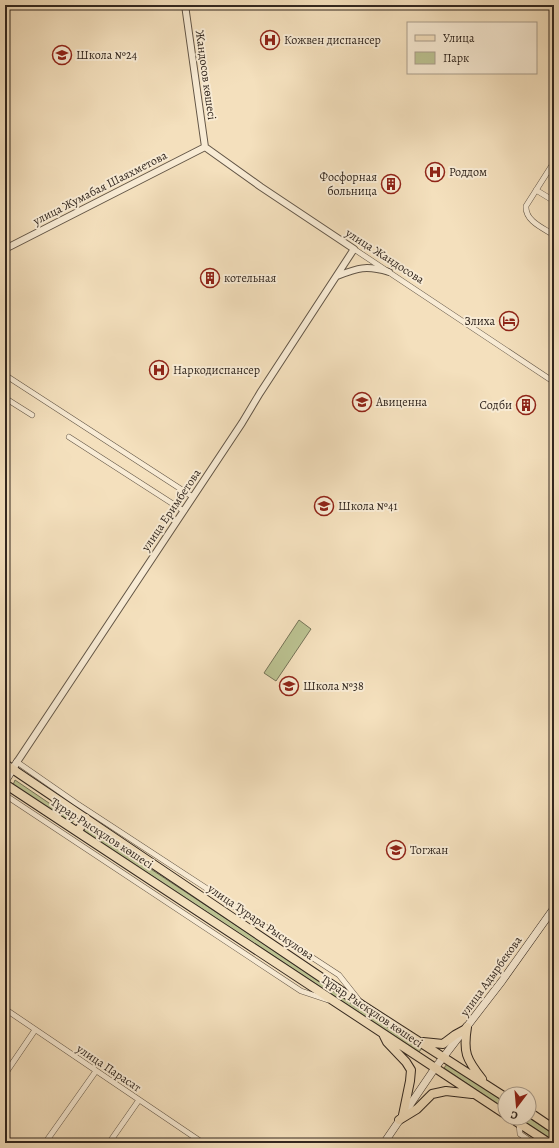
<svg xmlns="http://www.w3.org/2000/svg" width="559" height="1148" font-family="Alegreya,serif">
<rect width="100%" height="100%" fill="#f4e0bd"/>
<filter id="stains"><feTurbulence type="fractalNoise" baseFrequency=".005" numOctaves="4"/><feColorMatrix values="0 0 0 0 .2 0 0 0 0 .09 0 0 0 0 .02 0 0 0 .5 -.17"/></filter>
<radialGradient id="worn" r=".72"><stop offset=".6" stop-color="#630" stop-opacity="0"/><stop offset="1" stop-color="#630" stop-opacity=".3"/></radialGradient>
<path fill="#bbc291" stroke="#767458" d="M299 620 311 629 276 681 264 673Z
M15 780 74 820 72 823 13 785Z
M87 827 422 1048 419 1052 84 831Z
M447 1064 505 1102V1109L444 1068Z
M519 1118H529L554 1134V1141Z"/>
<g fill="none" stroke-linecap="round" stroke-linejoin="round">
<g stroke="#625546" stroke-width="6">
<path id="minor" d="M554 162 526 206C525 221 543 228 554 235
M536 190 554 201
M354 249 554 382
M5 375 193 497
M5 398 32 415
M69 437 184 511
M17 762 76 803 339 975 358 999
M5 795 301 991 328 1000
M5 1009 203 1143
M5 1074 35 1030
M519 1123 520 1134 533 1143
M45 1143 96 1071
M109 1143 139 1100"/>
</g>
<g stroke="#625546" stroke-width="8">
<path id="tertiary" d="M185 5 205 147
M5 249 205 147
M337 276C358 268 366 265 389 272
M17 762 242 423 260 393 354 249 261 187 205 147"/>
</g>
<g stroke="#32271f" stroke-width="8">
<path id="secondary" d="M5 782 17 762
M384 1143 435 1068 502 981 554 908"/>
</g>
<g stroke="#32271f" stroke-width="10">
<path id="primary" d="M5 764 362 1005 505 1097
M5 784 505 1114
M78 831 86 818
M467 1027C463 1052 466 1059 482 1079
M384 1036 387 1042 406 1062 411 1070 410 1081 403 1115
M423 1042 443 1044 455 1035 466 1029
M529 1112 554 1129
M511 1118 549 1143
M399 1120 417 1109 432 1094 446 1091 472 1094"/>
</g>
<use href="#minor" stroke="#f8ebd4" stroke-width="5"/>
<use href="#tertiary" stroke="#f8ebd4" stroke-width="6"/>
<use href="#secondary" stroke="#f8ebd4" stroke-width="7"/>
<use href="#primary" stroke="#f4e0bd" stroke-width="8"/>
</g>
<defs>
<g id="hospital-ring" transform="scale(1)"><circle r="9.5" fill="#f8ebd4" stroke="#8f2418" stroke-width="1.5"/><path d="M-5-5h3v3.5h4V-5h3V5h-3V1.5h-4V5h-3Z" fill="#8f2418"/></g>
<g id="school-ring" transform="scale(1)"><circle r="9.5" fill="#f8ebd4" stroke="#8f2418" stroke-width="1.5"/><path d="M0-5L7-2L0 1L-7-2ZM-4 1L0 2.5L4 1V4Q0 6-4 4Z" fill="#8f2418"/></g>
<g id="building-ring" transform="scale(1)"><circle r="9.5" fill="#f8ebd4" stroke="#8f2418" stroke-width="1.5"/><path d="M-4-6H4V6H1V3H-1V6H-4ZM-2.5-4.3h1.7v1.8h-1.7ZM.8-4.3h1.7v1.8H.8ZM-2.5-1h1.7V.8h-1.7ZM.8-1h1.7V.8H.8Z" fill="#8f2418"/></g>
<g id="hotel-ring" transform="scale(1)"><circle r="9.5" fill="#f8ebd4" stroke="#8f2418" stroke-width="1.5"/><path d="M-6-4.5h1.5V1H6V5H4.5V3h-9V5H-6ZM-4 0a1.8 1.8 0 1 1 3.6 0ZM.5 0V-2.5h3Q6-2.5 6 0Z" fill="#8f2418"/></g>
<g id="university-ring" transform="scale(1)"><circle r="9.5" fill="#f8ebd4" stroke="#8f2418" stroke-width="1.5"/><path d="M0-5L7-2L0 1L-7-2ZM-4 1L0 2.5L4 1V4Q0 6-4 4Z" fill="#8f2418"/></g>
</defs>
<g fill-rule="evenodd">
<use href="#hospital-ring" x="270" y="40"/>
<use href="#school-ring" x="62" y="55"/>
<use href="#hospital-ring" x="435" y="172"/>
<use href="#building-ring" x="391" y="184"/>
<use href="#building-ring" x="210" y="278"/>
<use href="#hotel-ring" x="509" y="321"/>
<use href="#hospital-ring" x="159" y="370"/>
<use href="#university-ring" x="362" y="402"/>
<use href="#building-ring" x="526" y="405"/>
<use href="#school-ring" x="324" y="506"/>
<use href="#school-ring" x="289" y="686"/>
<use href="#school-ring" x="396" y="850"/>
</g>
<g text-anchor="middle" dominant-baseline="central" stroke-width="4" stroke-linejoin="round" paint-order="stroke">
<g font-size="12" fill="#32271f" stroke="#f8ebd4" text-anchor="start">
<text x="284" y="40">Кожвен диспансер</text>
<text x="76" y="55">Школа №24</text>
<text x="449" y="172">Роддом</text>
<text x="377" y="177" text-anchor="end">Фосфорная<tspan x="377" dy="14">больница</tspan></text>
<text x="224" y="278">котельная</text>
<text x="495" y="321" text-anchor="end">Злиха</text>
<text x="173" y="370">Наркодиспансер</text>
<text x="376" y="402">Авиценна</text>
<text x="512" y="405" text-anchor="end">Содби</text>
<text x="338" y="506">Школа №41</text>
<text x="303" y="686">Школа №38</text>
<text x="410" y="850">Тогжан</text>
</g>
<g font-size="12" fill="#32271f" stroke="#f8ebd4">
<text transform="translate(206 75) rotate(82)">Жандосов көшесі</text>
<text transform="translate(100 188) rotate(-27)">улица Жумабая Шаяхметова</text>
<text transform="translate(385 256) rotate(33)">улица Жандосова</text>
<text transform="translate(171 510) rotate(-56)">улица Еримбетова</text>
<text transform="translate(102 833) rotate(33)">Тұрар Рыскұлов көшесі</text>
<text transform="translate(261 922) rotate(34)">улица Турара Рыскулова</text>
<text transform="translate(491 976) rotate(-54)">улица Адырбекова</text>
<text transform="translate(372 1011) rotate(34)">Тұрар Рыскұлов көшесі</text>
<text transform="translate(109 1068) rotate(34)">улица Парасат</text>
</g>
</g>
<rect width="559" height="1148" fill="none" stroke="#f4e0bd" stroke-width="20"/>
<rect x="6" y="6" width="547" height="1136" fill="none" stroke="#32271f" stroke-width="2"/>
<rect x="10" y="10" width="539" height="1128" fill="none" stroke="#32271f"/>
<rect x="407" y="22" width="130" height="52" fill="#f8ebd4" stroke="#a99d8c"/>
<rect x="415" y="35" width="20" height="6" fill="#f4e0bd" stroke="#a99d8c"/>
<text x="443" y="42" font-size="12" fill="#32271f">Улица</text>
<rect x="415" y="52" width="20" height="12" fill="#bbc291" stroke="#a99d8c"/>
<text x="443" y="62" font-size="12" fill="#32271f">Парк</text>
<g transform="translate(517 1106) rotate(196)"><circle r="19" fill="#f8ebd4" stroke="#a99d8c"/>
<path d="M0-3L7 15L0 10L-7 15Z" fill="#8f2418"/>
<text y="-6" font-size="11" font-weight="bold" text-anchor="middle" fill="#32271f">С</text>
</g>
<rect width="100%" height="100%" filter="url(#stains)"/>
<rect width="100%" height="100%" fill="url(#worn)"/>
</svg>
